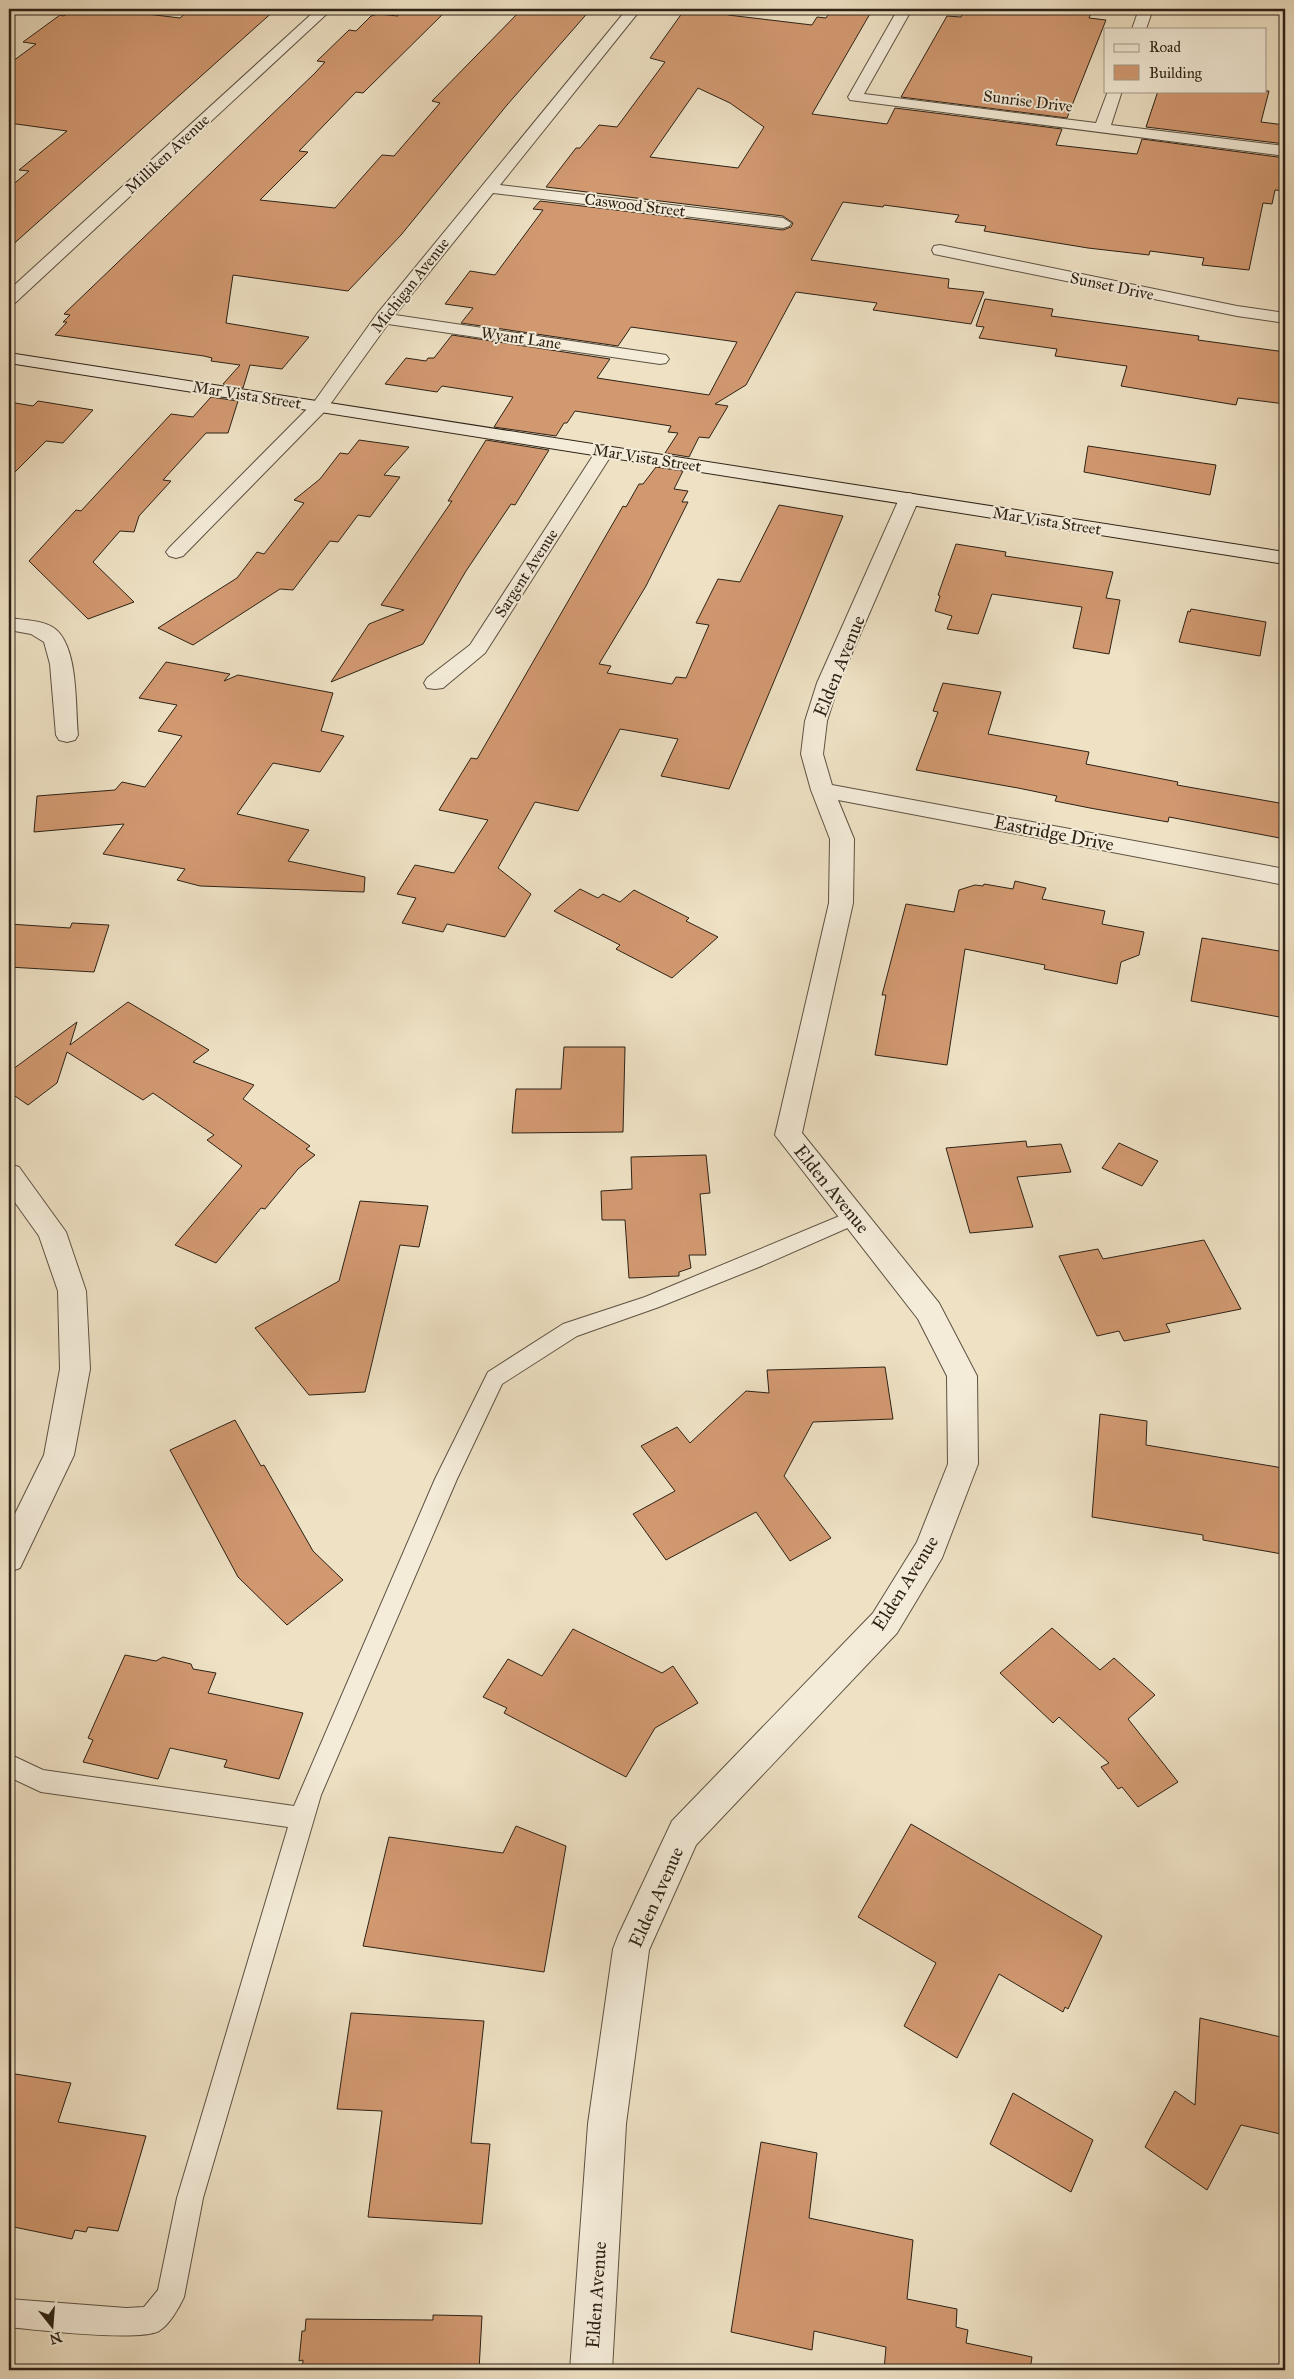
<svg xmlns="http://www.w3.org/2000/svg" width="1294" height="2379" font-family="'IM FELL Great Primer',serif">
<rect width="100%" height="100%" fill="#eee1c4"/>
<filter id="stains"><feTurbulence type="fractalNoise" baseFrequency=".004" numOctaves="4"/><feColorMatrix values="0 0 0 0 .2 0 0 0 0 .09 0 0 0 0 .02 0 0 0 .5 -.17"/></filter>
<radialGradient id="worn" r=".72"><stop offset=".6" stop-color="#630" stop-opacity="0"/><stop offset="1" stop-color="#630" stop-opacity=".3"/></radialGradient>
<path fill="#d29971" stroke="#2d2216" fill-rule="evenodd" d="M73 9H106L180 18 188 11 200 13 205 9H276L9 248V188L29 171 19 170 67 131 9 123V64L36 44 23 42 60 15 64 16Z
M398 9H448L363 93 356 92 299 151 308 152 260 200 335 208 382 155 394 156 440 103 432 101 522 9H591L507 105 401 235 348 291 233 275 226 323 309 337 282 369 250 365 243 388 223 384 240 365 211 361 212 358 204 356 55 335 67 322H63L70 315 64 314 315 73 325 62 317 61 349 30 356 31 371 16 378 14 398 16Z
M685 9H733L728 15 812 25 817 17 826 18 832 9 871 12 812 114 887 124 895 108 1062 129 1056 145 1137 154 1142 139 1285 158V191L1275 190 1272 204 1263 203 1249 270 1202 265 1204 258 1150 251 1149 255 1088 248 984 231 986 226 955 222 959 215 884 205 883 207 843 202 811 260 949 279 948 288 984 292 971 324 873 310 877 303 796 292 746 385 715 404 728 406 709 438 699 437 689 457 665 453 678 433 668 432 671 426 575 411 567 423H564L556 436 494 427 513 397 442 386 437 392 385 384 406 358 426 361 428 358H434L452 335 610 359 597 378 709 395 737 342 631 327 618 346 461 323 473 308 445 304 470 271 495 275 543 210 533 209 540 201 783 230 791 227 793 223 783 216 546 187 576 148H580L599 125 617 127 665 62 650 58ZM698 88 730 103 764 127 738 168 650 157Z
M964 9H1093L1089 18 1106 20 1067 118 901 97 947 16 961 17Z
M1158 91H1269L1261 122 1285 125V144L1146 127Z
M985 299 1053 309 1051 316 1199 336 1198 340 1285 352V404L1238 398 1236 405 1121 386 1127 366 1055 356 1057 349 979 338 984 327 976 326Z
M211 397 238 401 228 433H206L163 480 171 481 139 516 134 532 120 531 93 562 134 602 88 619 29 561 76 510 81 511 171 414 193 417Z
M38 401 93 410 63 443 46 441 9 478V402L33 406Z
M359 440 409 447 384 475 400 477 370 517 358 515 338 542 330 541 293 590 280 589 193 645 158 628 237 578 257 552 264 554 304 503 294 500 320 479 340 453 348 454Z
M486 440 549 450 515 505 511 504 466 571 423 644 331 682 369 624 404 610 381 605 452 501H448Z
M1088 446 1216 465 1210 495 1084 472Z
M656 467 683 471 674 489 688 491 682 502H688L646 586 599 664 611 666 607 673 672 684 676 677 686 678 709 625 696 623 718 579 740 582 779 505 843 516 729 789 661 776 678 739 620 729 578 811 535 802 498 868 531 894 505 937 447 924 443 932 402 923 416 898 397 894 415 865 454 873 488 820 439 810 471 758 477 759 623 506 626 507 639 484H643Z
M956 544 1006 552 1005 556 1113 572 1106 598 1120 600 1109 654 1073 648 1082 607 992 594 978 634 947 629 952 616 935 611 940 596 938 595Z
M1191 609 1266 622 1260 656 1179 642 1188 611 1190 612Z
M166 662 230 674 224 681 238 675 333 693 321 731 344 736 320 772 273 763 237 814 309 830 288 861 365 877 364 892 200 886 177 880 185 869 103 854 124 824 34 832 37 796 115 790 122 782 145 787 182 736 158 731 177 705 139 698Z
M943 683 1001 692 988 734 1089 752 1086 764 1178 782 1177 785 1285 804V839L1169 817 1168 822 1090 808 1055 801 1057 796 1018 788 916 770 938 712 933 711Z
M1015 881 1046 888 1042 899 1105 911 1102 924 1144 932 1139 955 1121 962 1117 984 1044 969 1045 965 965 949 947 1065 875 1055 886 995H882L906 904 954 912 959 890 975 885 983 886 984 884 1013 889Z
M580 889 598 898 603 894 620 902 634 890 689 918 686 921 718 937 672 978 616 949 620 945 554 911Z
M72 923 109 925 94 972 9 967V924L70 928Z
M1202 938 1285 952V1018L1191 1001Z
M128 1002 209 1050 193 1062 254 1085 243 1099 310 1146 306 1149 315 1155 298 1169 265 1209 261 1208 216 1263 175 1245 242 1166 207 1140 214 1135 153 1093 143 1100 67 1052 57 1083 28 1105 9 1092V1072L77 1022 70 1045Z
M564 1047H625L623 1132 512 1133 516 1089H561Z
M1026 1141 1027 1147 1061 1144 1071 1172 1017 1177 1033 1227 970 1233 946 1148Z
M1119 1143 1158 1161 1142 1186 1102 1168Z
M706 1155 710 1193 700 1194 706 1255H689L691 1268 679 1272V1276L629 1278 625 1220H602L601 1191 632 1189 631 1157Z
M360 1201 428 1206 419 1247 400 1245 365 1392 309 1395 255 1328 339 1281Z
M1204 1240 1241 1309 1166 1324 1170 1332 1124 1341 1119 1331 1097 1336 1059 1256 1098 1249 1103 1259Z
M885 1367 893 1419 813 1422 784 1476 831 1538 790 1561 756 1512 666 1560 633 1514 675 1491 641 1446 677 1427 690 1443 746 1391 769 1393 767 1370Z
M1100 1414 1147 1421 1146 1445 1283 1468 1282 1554 1203 1540V1535L1092 1517Z
M235 1420 261 1466 264 1465 313 1551 343 1580 287 1625 238 1577 170 1450Z
M1052 1628 1100 1670 1114 1658 1155 1695 1128 1719 1178 1782 1138 1807 1122 1787 1118 1789 1101 1767 1109 1763 1059 1717 1053 1723 1000 1673Z
M573 1629 662 1673 673 1666 698 1703 655 1728 626 1777 504 1713 507 1708 483 1697 508 1659 542 1676Z
M125 1655 156 1661 163 1657 191 1664 193 1669 216 1673 208 1693 303 1713 279 1779 224 1767 227 1760 170 1748 158 1779 83 1762 93 1740 88 1738Z
M911 1824 1102 1936 1068 2009 1065 2007 1063 2012 999 1974 957 2058 904 2026 936 1963 858 1917Z
M516 1826 566 1846 544 1972 363 1946 389 1837 503 1853Z
M351 2013 484 2021 471 2143 490 2144 482 2224 368 2217 382 2111 337 2109Z
M1200 2018 1285 2038V2135L1241 2125 1207 2190 1145 2147 1175 2091 1195 2105Z
M9 2073 71 2083 58 2122 146 2136 118 2231 88 2227 86 2232 75 2230 72 2239 9 2226Z
M1013 2093 1093 2140 1071 2192 990 2144Z
M761 2142 817 2153 809 2218 913 2240 907 2299 957 2309 956 2327 968 2330 966 2343 1032 2357 1030 2370H884L886 2347 814 2331 812 2350 731 2332Z
M433 2315 482 2316 479 2370H302L303 2360 299 2361 302 2331H305L306 2319 433 2320Z"/>
<g fill="none" stroke-linecap="round" stroke-linejoin="round">
<g stroke="#5d5242" stroke-width="2">
<path id="lane" d="M854 1210 861 1212 863 1217 861 1222 759 1267 659 1307 577 1336 502 1384 457 1479 321 1795 203 2198 184 2297C179 2308 169 2325 159 2331 138 2342 37 2330 9 2327V2299L126 2308 144 2307 158 2290 177 2198 288 1827 41 1792 9 1777V1754L43 1770 294 1806 435 1479 488 1372 563 1324 645 1297Z"/>
</g>
<g stroke="#5d5242" stroke-width="2">
<path id="street" d="M9 9H18L14 14 9 15Z
M317 9H332L15 303 9 304V290Z
M627 9H641L500 185 783 218 791 223 789 226 783 228 493 193 395 315 660 354 666 355 669 359 666 363 660 364 388 324 326 410 183 556 176 558 169 556 166 552 169 548 314 402 377 314Z
M898 9H912L864 94 1096 123 1108 91H1122L1111 125 1285 146V156L850 100 848 97Z
M1139 9H1153L1146 29H1132Z
M940 245 1237 306 1285 313V323L1237 316 934 254 932 250 934 246Z
M605 445 612 447 614 451 485 653 443 688 435 689 427 688 424 683 427 678 470 645 596 451 598 447Z
M909 493 916 495 919 499 839 683 827 721 823 754 832 785 1285 869V885L838 800 854 839 853 903 802 1133 939 1303 977 1376 978 1464 942 1558 897 1633 696 1845 649 1950 626 2124 612 2370H570L588 2124 613 1949 618 1936 672 1821 873 1613 917 1542 948 1464 947 1376 918 1319 775 1135 829 903 830 839 811 790 801 754 805 721 817 683 899 499 902 495Z
M9 618C23 620 42 620 54 628 79 646 75 707 78 735L75 740 67 742 59 740 56 735 50 664 44 642 31 634 9 630Z
M9 1164 19 1167 66 1232 86 1291 90 1369 74 1455 20 1568 9 1572V1526L44 1455 60 1369 58 1291 39 1236 9 1194Z"/>
</g>
<g stroke="#2d2216" stroke-width="2">
<path id="secondary" d="M9 353 1285 552V564L9 363Z"/>
</g>
<use href="#lane" fill="#f4ecd9" fill-rule="evenodd"/>
<use href="#street" fill="#f4ecd9" fill-rule="evenodd"/>
<use href="#secondary" fill="#f4ecd9" fill-rule="evenodd"/>
</g>
<g text-anchor="middle" dominant-baseline="central" stroke-width="4" stroke-linejoin="round" paint-order="stroke">
<g font-size="16" fill="#2d2216" stroke="#f4ecd9">
<text transform="translate(1028 101) rotate(7)">Sunrise Drive</text>
<text transform="translate(167 154) rotate(-43)">Milliken Avenue</text>
<text transform="translate(635 205) rotate(7)">Caswood Street</text>
<text transform="translate(410 285) rotate(-52)">Michigan Avenue</text>
<text transform="translate(1112 286) rotate(12)">Sunset Drive</text>
<text transform="translate(521 338) rotate(8)">Wyant Lane</text>
<text transform="translate(247 395) rotate(9)">Mar Vista Street</text>
<text transform="translate(647 458) rotate(9)">Mar Vista Street</text>
<text transform="translate(1047 521) rotate(9)">Mar Vista Street</text>
<text transform="translate(526 573) rotate(-57)">Sargent Avenue</text>
</g>
<g font-size="19" fill="#2d2216" stroke="#f4ecd9">
<text transform="translate(839 666) rotate(-68)">Elden Avenue</text>
<text transform="translate(1054 833) rotate(11)">Eastridge Drive</text>
<text transform="translate(832 1189) rotate(51)">Elden Avenue</text>
<text transform="translate(905 1583) rotate(-58)">Elden Avenue</text>
<text transform="translate(656 1897) rotate(-66)">Elden Avenue</text>
<text transform="translate(596 2295) rotate(-86)">Elden Avenue</text>
</g>
</g>
<rect width="1294" height="2379" fill="none" stroke="#eee1c4" stroke-width="30"/>
<rect x="10" y="10" width="1274" height="2359" fill="none" stroke="#2d2216" stroke-width="2.5"/>
<rect x="15" y="15" width="1264" height="2349" fill="none" stroke="#2d2216"/>
<rect x="1104" y="28" width="162" height="65" fill="#f4ecd9" stroke="#a49b8b"/>
<rect x="1114" y="44" width="25" height="8" fill="#f4ecd9" stroke="#a49b8b"/>
<text x="1149" y="52" font-size="15" fill="#2d2216">Road</text>
<rect x="1114" y="65" width="25" height="15" fill="#d29971" stroke="#a49b8b"/>
<text x="1149" y="78" font-size="15" fill="#2d2216">Building</text>
<g transform="translate(52 2326) rotate(163)" stroke="#f4ecd9" stroke-width="4" paint-order="stroke">
<path d="M0-4L9 19L0 12L-9 19Z" fill="#2d2216"/>
<text y="-8" font-size="14" font-weight="bold" text-anchor="middle" fill="#2d2216">N</text>
</g>
<rect width="100%" height="100%" filter="url(#stains)"/>
<rect width="100%" height="100%" fill="url(#worn)"/>
</svg>
